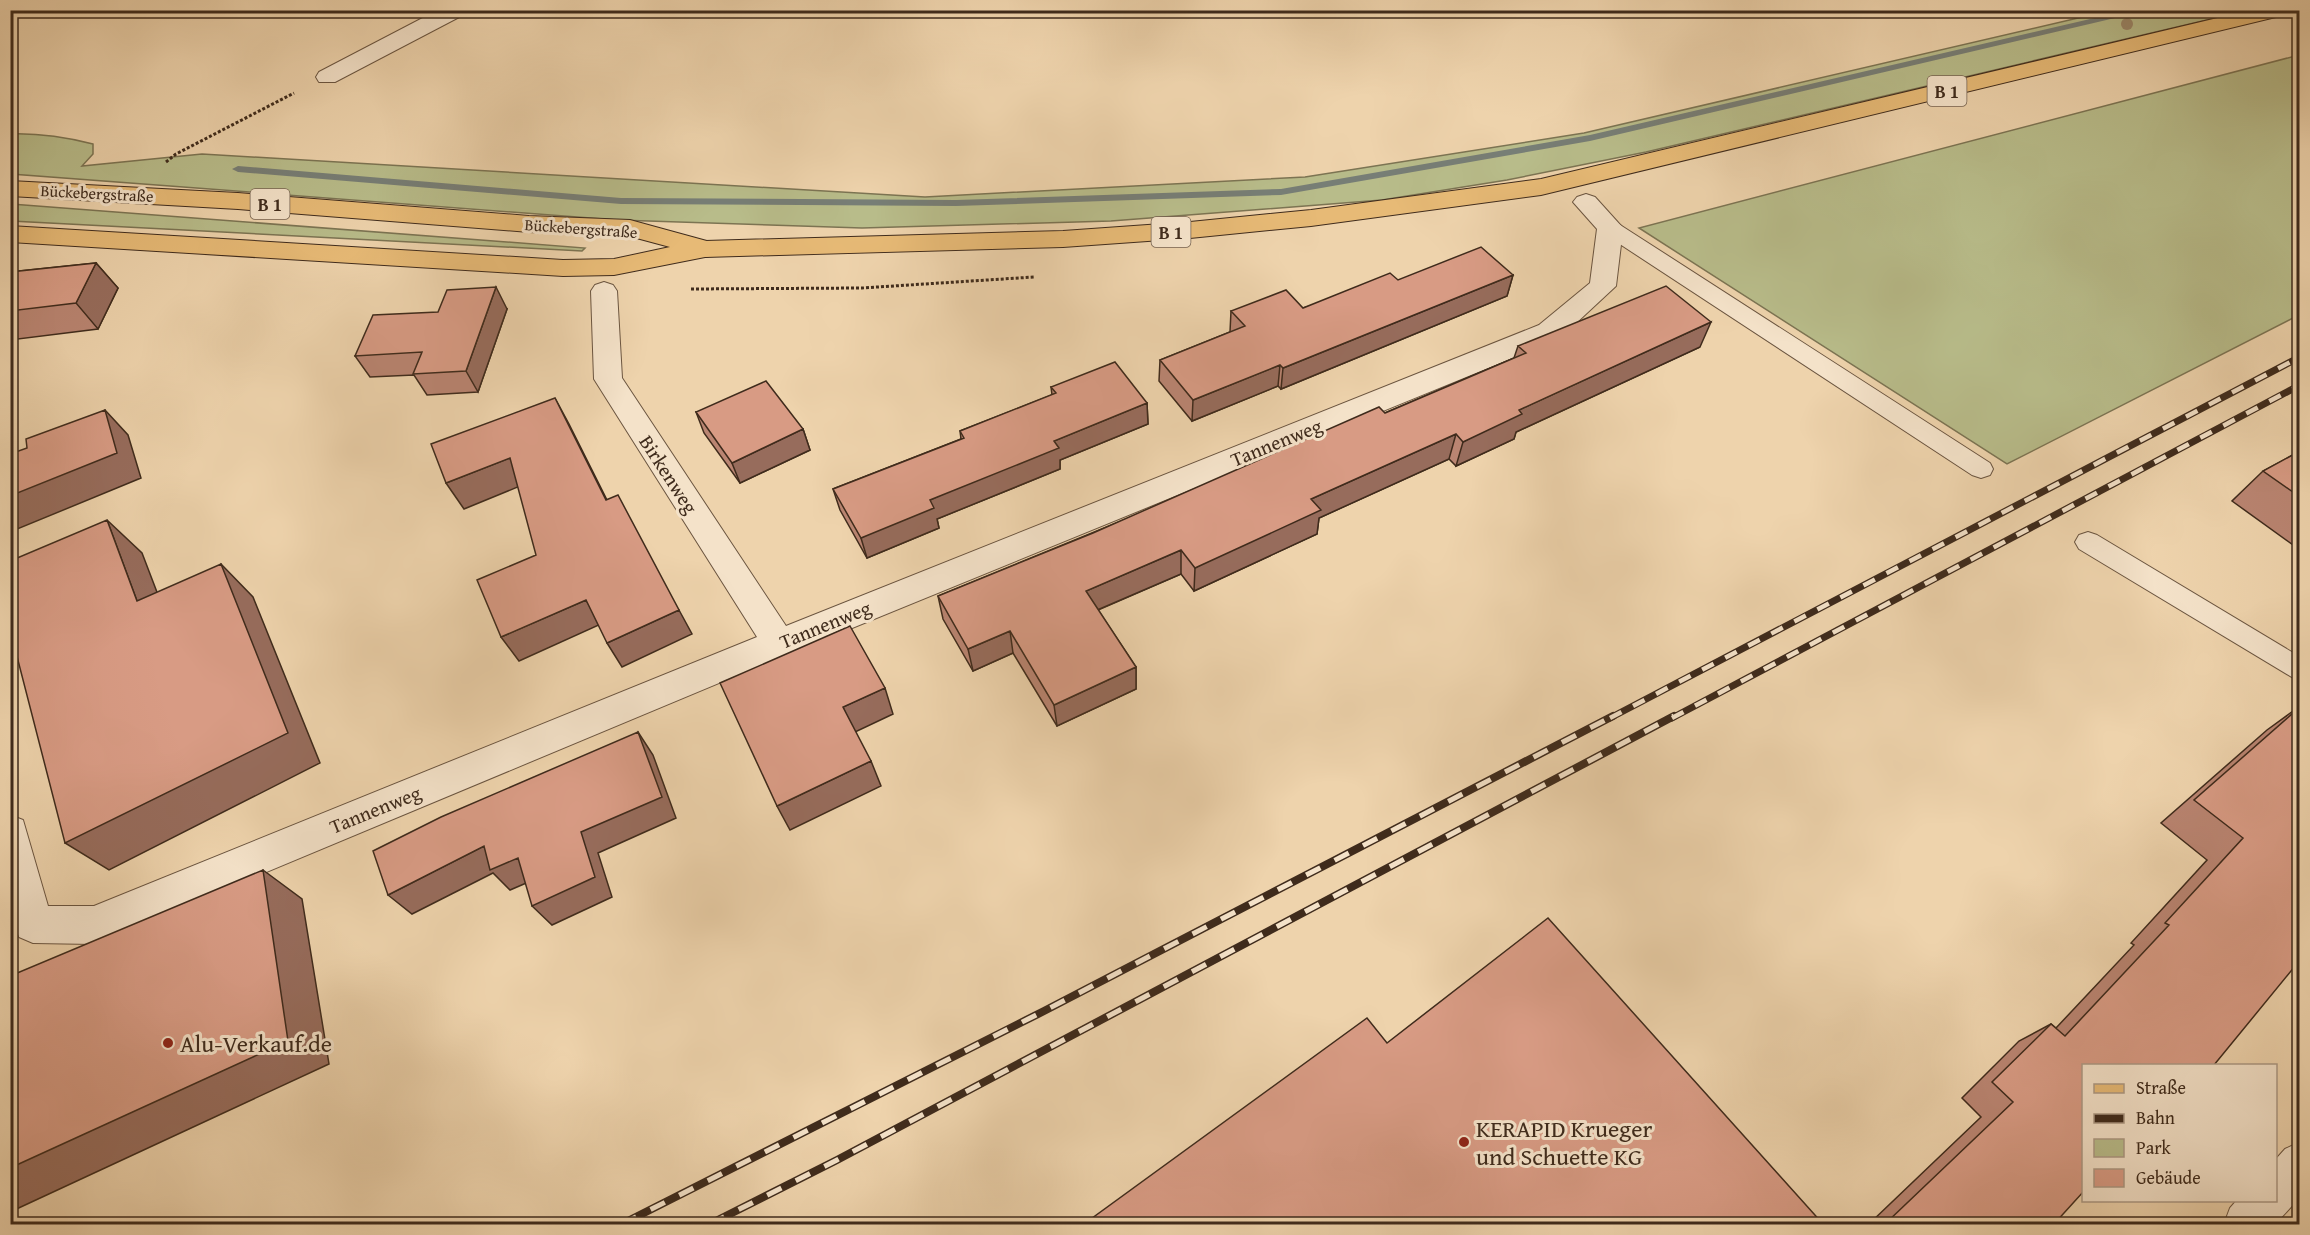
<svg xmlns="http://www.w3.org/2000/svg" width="2310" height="1235" font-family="'Gentium Book Plus',serif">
<rect width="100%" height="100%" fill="#eed3ac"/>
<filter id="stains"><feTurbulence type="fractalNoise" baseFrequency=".00333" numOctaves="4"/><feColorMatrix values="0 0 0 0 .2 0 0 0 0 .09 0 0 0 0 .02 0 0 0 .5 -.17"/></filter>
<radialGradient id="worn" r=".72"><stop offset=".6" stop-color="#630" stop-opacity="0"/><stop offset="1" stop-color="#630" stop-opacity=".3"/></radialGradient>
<path fill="#b8bc8a" stroke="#7c7453" stroke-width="1.5" d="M2108 11H2245L1646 152 1507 180 1382 200 1111 221 862 228 617 220 11 174 10 134C39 133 65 137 93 144V154L82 166 202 154 925 197 1305 177 1584 133Z
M2299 55V315L2007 464 1639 228Z
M10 204H11L585 248 582 251 11 221Z"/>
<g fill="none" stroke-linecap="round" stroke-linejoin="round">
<path fill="#777e76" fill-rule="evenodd" d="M2129 10H2149L1590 141 1281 195 956 206 621 204 238 172 232 169 238 166 621 198 956 200 1281 189 1590 135Z"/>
<g stroke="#6b5540" stroke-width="2">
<path id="lane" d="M1610 221 1617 223 1990 463 1993 469 1990 475 1981 478 1972 475 1603 233 1600 228 1603 223Z
M2088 532 2097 535 2300 657V682L2079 549 2075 542 2079 535Z"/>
</g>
<g stroke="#6b5540" stroke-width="2">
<path id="street" d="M438 10H465L463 15 335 82H319L316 77 319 72Z
M1586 194 1595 197 1623 228 1616 286 1559 339 791 653 94 944 33 943 19 937 10 911V815L23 820 48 906H94L757 637 594 379 591 291 595 285 604 282 613 285 617 291 622 378 786 626 1539 325 1590 283 1597 229 1573 202 1577 197Z
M2300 1142V1197C2291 1207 2284 1215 2275 1224H2224L2230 1208 2237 1200H2276V1159L2285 1149Z"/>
</g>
<g stroke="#3f2b1c" stroke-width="2">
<path id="primary" d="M2251 10H2290L2288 15 2280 16 1541 195 1311 226 1190 238 1063 247 705 257 696 255 692 249 696 243 705 241 1063 231 1190 222 1311 210 1541 179Z"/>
</g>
<g stroke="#3f2b1c" stroke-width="2">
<path id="highway" d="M10 181 238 193 529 216 630 220 714 243 718 249 714 255 705 257 614 275 563 276 10 242V226L563 260 614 259 670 247 629 236 529 232 238 209 10 196Z"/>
</g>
<path stroke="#3f2b1c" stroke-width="3" stroke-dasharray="3 2" stroke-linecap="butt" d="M166 162 176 154 294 93
M691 289 862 288 1034 277"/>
<use href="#lane" fill="#f4e2c9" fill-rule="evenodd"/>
<use href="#street" fill="#f4e2c9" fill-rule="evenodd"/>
<use href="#primary" fill="#e7ba76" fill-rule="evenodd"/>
<use href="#highway" fill="#e7ba76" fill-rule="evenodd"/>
<g stroke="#3f2b1c" stroke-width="7">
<path id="rail-far1" d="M1610 718 2300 357
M1672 718 2300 385"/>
</g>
<g stroke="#3f2b1c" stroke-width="8">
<path id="rail" d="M622 1224 1044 1011 1613 716
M710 1224 837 1160 1674 716"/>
</g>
<use href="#rail-far1" stroke="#f4e2c9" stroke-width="4.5" stroke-dasharray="13" stroke-linecap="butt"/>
<use href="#rail" stroke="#f4e2c9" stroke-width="5" stroke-dasharray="16" stroke-linecap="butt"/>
</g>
<circle fill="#9b8769" cx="2127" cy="24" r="6"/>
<path fill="#ba8572" stroke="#3f2b1c" stroke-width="1.5" d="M96 263 118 288 98 329 10 340V272Z
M1513 275 1507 296 1281 389 1278 386 1192 421 1159 381 1160 360 1230 332 1231 311 1303 308 1398 280Z
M507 309 478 392 427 395 414 375 370 377 355 356Z
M1518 346 1700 347 1516 432 1514 439 1456 466 1449 459 1319 518 1317 534 1194 591 1181 574 1098 610 1136 667V689L1057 726 1013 653 973 671 943 619 938 596 1385 413 1514 358Z
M1051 387 1147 403 1148 424 1060 460V469L937 519 939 528 867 558 840 510 833 489 961 439 960 431 1052 395Z
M696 412 803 429 810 450 740 483 704 433Z
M2300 451V550L2232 501 2263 471Z
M2300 706V960L2084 1065 2054 1224H1869L1981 1117 1962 1098 2019 1041 2051 1024 2056 1028 2134 945 2131 943 2207 860 2161 823 2267 730Z"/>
<path fill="#976c5c" stroke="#3f2b1c" stroke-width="1.5" d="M96 263 118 288 98 329 76 303Z
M1513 275 1507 296 1281 389 1283 368Z
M496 287 507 309 478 392 466 371Z
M1711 322 1700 347 1516 432 1514 439 1456 466 1463 442 1519 410Z
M1280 365 1278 386 1192 421 1193 400Z
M555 398 569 424 620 526 606 500Z
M1147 403 1148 424 1060 460V469L937 519 939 528 867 558 861 538 930 500 1054 441Z
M105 410 128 435 141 478 10 532V496Z
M803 429 810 450 740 483 732 463Z
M1456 434 1449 459 1319 518 1317 534 1194 591 1195 568 1311 499Z
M510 458 525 484 464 509 446 483Z
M107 520 142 553 173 634 137 601Z
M1181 550V574L1088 614 1086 591Z
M221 564 253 597 320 763 109 870 65 843Z
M586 600 601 624 519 661 501 637Z
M679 610 692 634 622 667 607 643Z
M1010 631 1013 653 973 671 968 649Z
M10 637H12L40 675 10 652Z
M1136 667V689L1057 726 1054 705Z
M885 688 893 714 853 733 843 707Z
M638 732 653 755 676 818 598 853 612 897 552 925 532 906 581 832Z
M871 761 881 786 790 830 777 806Z
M484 846 518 858 538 878 510 890 493 873 412 914 388 895Z
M263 870 302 899 329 1064 10 1212V1168Z"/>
<path fill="#d89b84" stroke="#3f2b1c" stroke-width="1.5" d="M1481 247 1513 275 1283 368 1280 365 1193 400 1160 360 1245 326 1231 311 1286 290 1303 308 1390 273 1398 280Z
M96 263 76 303 10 311V272Z
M1666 286 1711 322 1519 410 1522 414 1463 442 1456 434 1311 499 1321 510 1195 568 1181 550 1086 591 1136 667 1054 705 1010 631 968 649 938 596 1093 533 1379 407 1385 413 1526 353 1518 346Z
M496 287 466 371 413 374 422 352 355 356 373 315 438 312 447 290Z
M1115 362 1147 403 1054 441 1059 448 930 500 934 508 861 538 833 489 964 438 960 431 1056 393 1051 387Z
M766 381 803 429 732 463 696 412Z
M555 398 606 500 618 495 679 610 607 643 586 600 501 637 477 580 536 555 510 458 446 483 431 444Z
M105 410 117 453 10 496V454L27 448 26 439Z
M2300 451V497L2263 471Z
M107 520 137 601 221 564 288 733 65 843 12 637H10V561Z
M850 626 885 688 843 707 871 761 777 806 720 683Z
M2300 707V960L2214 1065H2084V1191L2054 1224H1885L2013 1102 1992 1082 2051 1024 2065 1036 2169 925 2165 923 2243 838 2194 800Z
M638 732 662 797 581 832 595 877 532 906 518 858 490 870 484 846 388 895 373 851 441 817Z
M263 870 288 1041 10 1168V976Z
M1548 918 1823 1224H1084L1367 1018 1387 1043Z"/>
<g fill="#8f2418" stroke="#f4e2c9" stroke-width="2">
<circle cx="168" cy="1043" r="6"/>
<circle cx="1464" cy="1142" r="6"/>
</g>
<g text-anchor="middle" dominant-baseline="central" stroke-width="6" stroke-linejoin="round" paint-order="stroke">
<g font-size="16" fill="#3f2b1c" stroke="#f4e2c9">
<text transform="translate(97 193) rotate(3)">Bückebergstraße</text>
<text transform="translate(581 228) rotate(4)">Bückebergstraße</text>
</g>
<g fill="#f4e2c9" stroke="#756250" stroke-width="1.5">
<rect x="1927.5" y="76" width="39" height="30" rx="4.5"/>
<rect x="250.5" y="189" width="39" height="30" rx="4.5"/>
<rect x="1151.5" y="217" width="39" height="30" rx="4.5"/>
</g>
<g font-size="18" font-weight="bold" fill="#3f2b1c">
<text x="1947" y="91">B 1</text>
<text x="270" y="204">B 1</text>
<text x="1171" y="232">B 1</text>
</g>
<g font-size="20" fill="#3f2b1c" stroke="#f4e2c9">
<text transform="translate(1276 442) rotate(-22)">Tannenweg</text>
<text transform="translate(669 474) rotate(57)">Birkenweg</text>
<text transform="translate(825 624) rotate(-22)">Tannenweg</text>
<text transform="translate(375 809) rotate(-22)">Tannenweg</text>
</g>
<g font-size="24" fill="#3f2b1c" stroke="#f4e2c9" text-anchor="start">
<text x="180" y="1043">Alu-Verkauf.de</text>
<text x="1476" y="1128">KERAPID Krueger<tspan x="1476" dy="28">und Schuette KG</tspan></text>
</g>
</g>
<rect width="2310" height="1235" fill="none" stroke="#eed3ac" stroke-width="36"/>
<rect x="12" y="12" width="2286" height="1211" fill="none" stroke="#3f2b1c" stroke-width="3"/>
<rect x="18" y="18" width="2274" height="1199" fill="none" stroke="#3f2b1c" stroke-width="1.5"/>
<rect x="2082" y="1064" width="195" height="138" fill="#f4e2c9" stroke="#ac9984" stroke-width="1.5"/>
<rect x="2094" y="1084" width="30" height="9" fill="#e7ba76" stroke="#ac9984" stroke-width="1.5"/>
<text x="2136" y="1094" font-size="18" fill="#3f2b1c">Straße</text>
<rect x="2094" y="1114" width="30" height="9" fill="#3f2b1c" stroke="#ac9984" stroke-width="1.5"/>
<text x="2136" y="1124" font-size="18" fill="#3f2b1c">Bahn</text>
<rect x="2094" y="1139" width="30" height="18" fill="#b8bc8a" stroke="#ac9984" stroke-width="1.5"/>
<text x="2136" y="1154" font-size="18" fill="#3f2b1c">Park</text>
<rect x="2094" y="1169" width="30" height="18" fill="#d89b84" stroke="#ac9984" stroke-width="1.5"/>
<text x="2136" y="1184" font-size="18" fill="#3f2b1c">Gebäude</text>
<rect width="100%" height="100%" filter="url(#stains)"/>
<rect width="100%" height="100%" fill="url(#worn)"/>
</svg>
